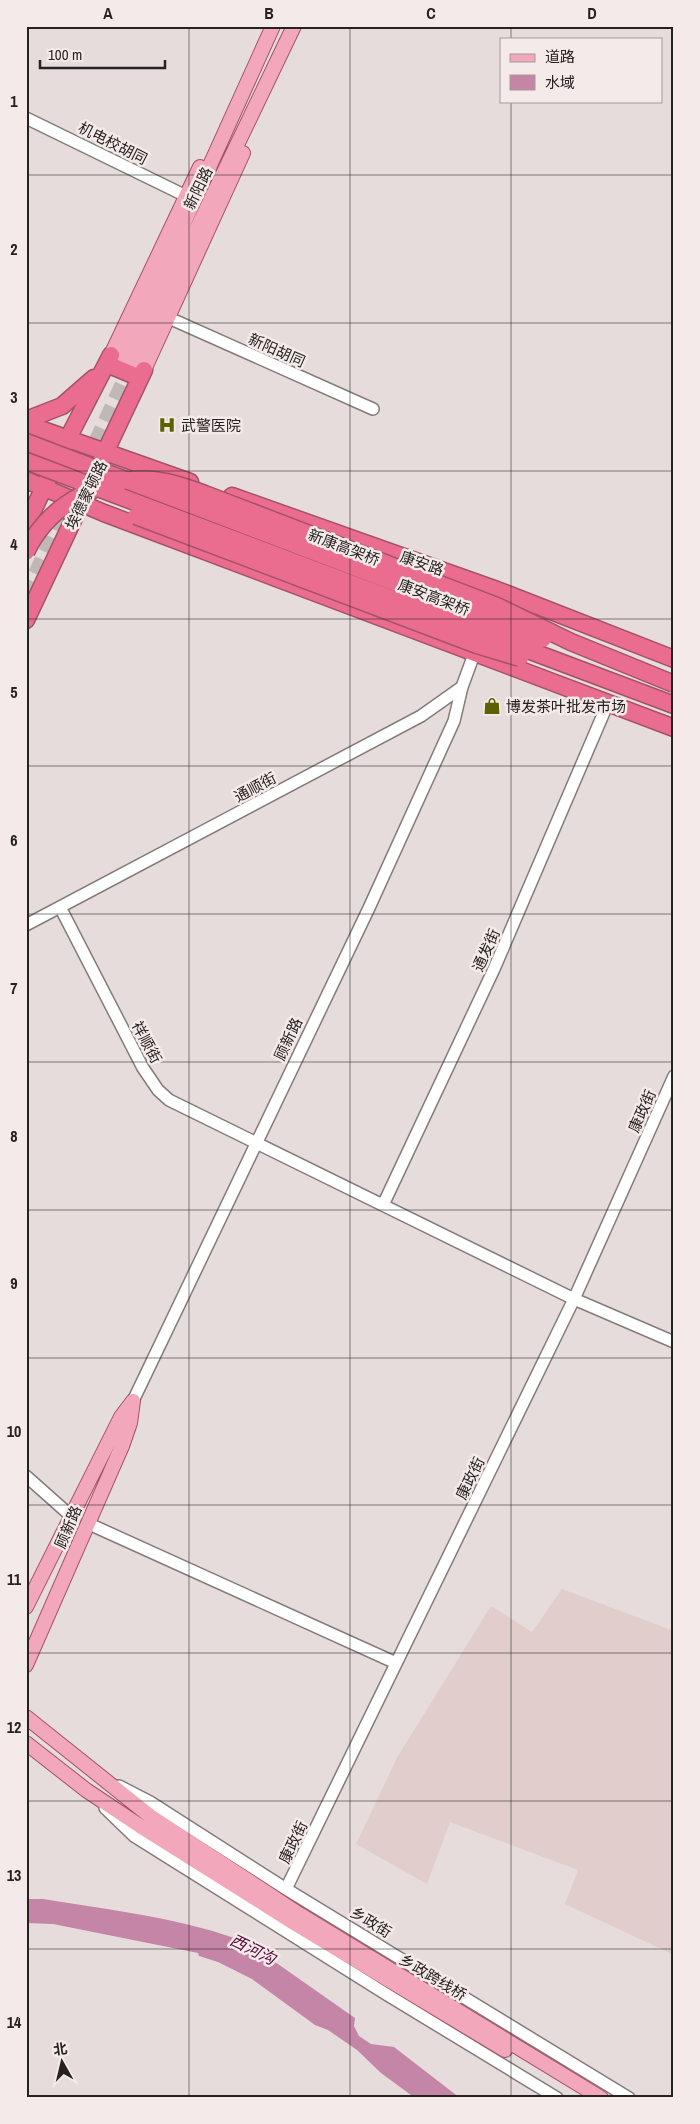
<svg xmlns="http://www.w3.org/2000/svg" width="700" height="2124" font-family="'Archivo Narrow','Noto Sans SC',sans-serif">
<rect width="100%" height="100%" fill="#e6dcdc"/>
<path fill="#e0cdcc" d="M562 1589 674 1631V1955L565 1904 578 1870 450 1822 427 1884 356 1844 398 1756 491 1606 532 1632Z"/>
<path fill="#c485a6" d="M26 1899H43C110 1910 184 1918 248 1943L355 2018 354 2026 359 2036 371 2044 394 2047 460 2098H415L381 2073 357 2050 328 2030 315 2025 252 1979 218 1962 199 1956 198 1953 53 1924 26 1923Z"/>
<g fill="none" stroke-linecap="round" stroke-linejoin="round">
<path stroke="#c0b7b7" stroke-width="16" stroke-dasharray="16 8" stroke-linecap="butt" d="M26 596 132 364"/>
<g stroke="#847b7b" stroke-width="14">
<path id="minor" d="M26 118 186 196
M169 318 373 409
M60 907 143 1068 158 1090 169 1100 574 1299 674 1342
M26 925 421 716 462 687 477 646
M383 1205 494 969 608 703
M133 1401 369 908 454 721 462 687
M26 1476 71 1516
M87 1523 396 1663
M119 1786 150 1802 286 1889 629 2098
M105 1808 134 1836 386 1994 557 2098
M286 1889 574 1299 674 1076"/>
</g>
<g stroke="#a55268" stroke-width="16">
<path id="major" d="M111 355 200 167
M122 360 273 26
M132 364 294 26
M144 370 243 153
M26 1607 121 1417 133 1401
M26 1665 122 1446 130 1423 133 1401
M26 1717 150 1816 299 1914 601 2098
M26 1743 86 1790 140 1826 294 1923 505 2050"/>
</g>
<g stroke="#a55268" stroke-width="19">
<path id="highway" d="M107 364 140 378
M26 420 62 406 94 378
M26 424 190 482
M63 448 111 355
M26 480 104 513 674 728
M232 496 497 590 674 659
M26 525 49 477
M26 620 144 370"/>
</g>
<use href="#minor" stroke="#fff" stroke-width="11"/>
<use href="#major" stroke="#f2a7bb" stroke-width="14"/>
<use href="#highway" stroke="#ea6c8e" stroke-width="16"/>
<g stroke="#a55268" stroke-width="19" stroke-linecap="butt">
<path id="highway-bridge" d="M26 442 543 639
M26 461 674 705
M136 516 477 645 520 658
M26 552C49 503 106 473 160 481 176 483 190 489 205 494L497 606 571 642 674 684"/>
</g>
<use href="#highway-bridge" stroke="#ea6c8e" stroke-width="16"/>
</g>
<path fill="none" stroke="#262222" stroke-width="1" stroke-opacity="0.55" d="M189 26V2098M350 26V2098M511 26V39M511 101V2098M26 175H674M26 323H674M26 471H674M26 619H674M26 766H674M26 914H674M26 1062H674M26 1210H674M26 1358H674M26 1505H674M26 1653H674M26 1801H674M26 1949H674"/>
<defs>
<g id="hospital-bare" transform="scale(1.35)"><path d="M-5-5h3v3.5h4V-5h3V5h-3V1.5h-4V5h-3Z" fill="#5d6200" stroke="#f4eae9" stroke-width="2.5" paint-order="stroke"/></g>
<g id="shop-bare" transform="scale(1.35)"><path d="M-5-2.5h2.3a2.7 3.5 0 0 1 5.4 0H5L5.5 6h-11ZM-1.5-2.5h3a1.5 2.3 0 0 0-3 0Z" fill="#5d6200" stroke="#f4eae9" stroke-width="2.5" paint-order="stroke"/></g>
</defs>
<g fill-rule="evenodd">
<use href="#hospital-bare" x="167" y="425"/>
<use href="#shop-bare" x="492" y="706"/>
</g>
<g text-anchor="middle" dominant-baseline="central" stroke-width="5" stroke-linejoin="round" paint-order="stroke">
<g font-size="15" fill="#262222" stroke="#f4eae9">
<text transform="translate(113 143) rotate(27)">机电校胡同</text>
<text transform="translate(198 188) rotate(-64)">新阳路</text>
<text transform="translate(277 350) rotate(24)">新阳胡同</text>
<text transform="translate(86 495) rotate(-64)">埃德蒙顿路</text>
<text transform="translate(344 547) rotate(21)">新康高架桥</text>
<text transform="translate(422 563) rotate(19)">康安路</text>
<text transform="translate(434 597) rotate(21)">康安高架桥</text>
<text transform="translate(255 787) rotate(-28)">通顺街</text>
<text transform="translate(486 950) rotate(-66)">通发街</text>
<text transform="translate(288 1039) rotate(-65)">顾新路</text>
<text transform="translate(147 1042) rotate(62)">祥顺街</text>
<text transform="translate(642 1111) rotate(-66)">康政街</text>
<text transform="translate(470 1478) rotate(-64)">康政街</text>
<text transform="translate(68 1527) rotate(-67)">顾新路</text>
<text transform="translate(293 1842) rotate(-64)">康政街</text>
<text transform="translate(371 1922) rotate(31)">乡政街</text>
<text transform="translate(433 1977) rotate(31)">乡政跨线桥</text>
</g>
<g font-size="15" fill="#262222" stroke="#f4eae9" text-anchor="start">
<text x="181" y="425">武警医院</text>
<text x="506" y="706">博发茶叶批发市场</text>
</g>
<g font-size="16" font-style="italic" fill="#550739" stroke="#f4eae9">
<text transform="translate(253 1949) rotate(26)">西河沟</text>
</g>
</g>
<rect width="700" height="2124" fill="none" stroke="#f4eae9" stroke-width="55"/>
<rect x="500" y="38" width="162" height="65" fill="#f4eae9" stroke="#a29a99"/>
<rect x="510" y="54" width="25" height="8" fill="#f2a7bb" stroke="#a29a99"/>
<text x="545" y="62" font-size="15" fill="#262222">道路</text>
<rect x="510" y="75" width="25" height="15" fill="#c485a6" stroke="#a29a99"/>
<text x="545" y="88" font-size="15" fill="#262222">水域</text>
<g transform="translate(62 2062) rotate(352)" stroke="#f4eae9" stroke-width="4" paint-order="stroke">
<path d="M0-4L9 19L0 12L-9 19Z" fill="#262222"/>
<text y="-8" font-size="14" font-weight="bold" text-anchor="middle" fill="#262222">北</text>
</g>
<path d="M40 60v8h125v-8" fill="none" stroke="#262222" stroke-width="2.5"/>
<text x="48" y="60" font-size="15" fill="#262222" stroke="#f4eae9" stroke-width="4" paint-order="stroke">100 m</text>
<rect x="28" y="28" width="644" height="2068" fill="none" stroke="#262222" stroke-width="2"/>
<g font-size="16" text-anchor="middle" font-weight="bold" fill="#262222">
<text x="108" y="19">A</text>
<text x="269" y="19">B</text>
<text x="431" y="19">C</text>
<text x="592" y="19">D</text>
<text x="14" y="107">1</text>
<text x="14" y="255">2</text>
<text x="14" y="403">3</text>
<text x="14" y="550">4</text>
<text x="14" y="698">5</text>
<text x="14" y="846">6</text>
<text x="14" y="994">7</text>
<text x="14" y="1142">8</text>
<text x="14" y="1289">9</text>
<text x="14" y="1437">10</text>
<text x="14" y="1585">11</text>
<text x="14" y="1733">12</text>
<text x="14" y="1881">13</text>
<text x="14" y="2028">14</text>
</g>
</svg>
